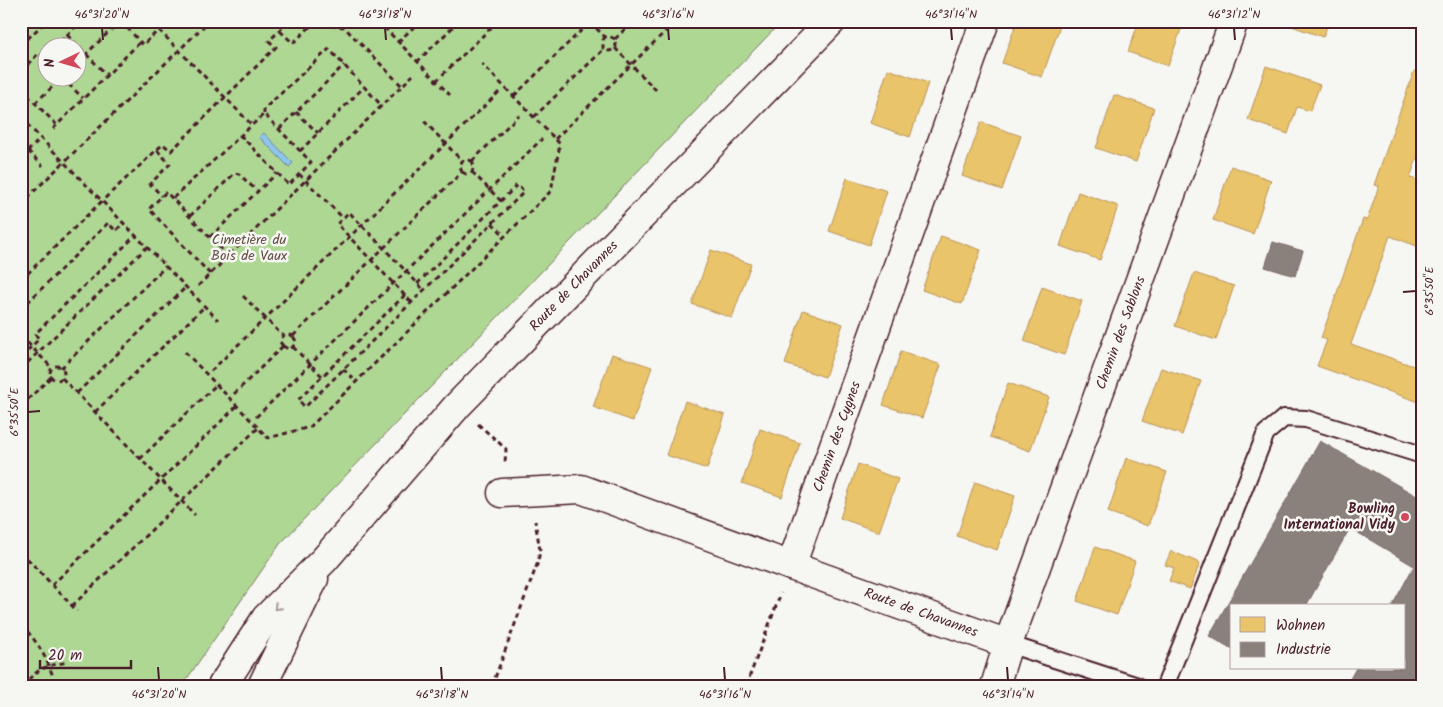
<svg xmlns="http://www.w3.org/2000/svg" width="1443" height="707" font-family="Kalam,sans-serif">
<rect width="100%" height="100%" fill="#f6f6f2"/>
<filter id="ink" filterUnits="userSpaceOnUse"><feTurbulence type="fractalNoise" baseFrequency=".02" numOctaves="2"/><feDisplacementMap in="SourceGraphic" scale="10" xChannelSelector="R" yChannelSelector="G"/><feConvolveMatrix kernelMatrix="1 2 1 2 8 2 1 2 1" color-interpolation-filters="sRGB"/></filter>
<g filter="url(#ink)">
<path fill="#afd794" stroke="#7c7b60" fill-rule="evenodd" d="M21 21H782L280 544 182 686H21ZM48 48H78V78H48Z"/>
<path fill="#8dc6ec" stroke="#72839f" d="M264 133 293 163 289 167 259 137Z"/>
<path fill="#e9c46a" stroke="#b99257" d="M1017 21H1057L1061 23 1042 77 1002 63Z
M1139 21H1184L1168 66 1128 52Z
M1284 21H1329L1323 37 1283 23Z
M1266 66 1320 85 1310 111 1297 107 1288 134 1248 120Z
M888 69 928 83 910 137 870 123Z
M1414 71 1422 73V144L1410 178 1422 181V248L1390 236 1351 344 1422 369V403L1317 366 1327 340 1321 338 1363 219 1367 220 1379 186 1374 185Z
M1114 95 1154 108 1136 162 1096 148Z
M981 122 1021 136 1002 190 962 176Z
M1231 166 1271 180 1253 234 1213 220Z
M847 178 887 191 869 245 829 231Z
M1078 192 1118 206 1100 260 1060 246Z
M941 236 981 250 962 304 922 290Z
M711 250 751 264 732 318 692 304Z
M1194 273 1234 286 1216 340 1175 326Z
M1042 287 1082 301 1064 355 1024 341Z
M803 310 843 324 825 377 785 364Z
M901 351 941 365 922 418 883 405Z
M612 354 652 367 633 421 593 407Z
M1161 368 1201 381 1182 435 1142 421Z
M1008 383 1049 397 1030 451 990 437Z
M685 401 725 415 707 469 666 455Z
M760 429 800 443 782 497 742 483Z
M1126 458 1167 472 1148 526 1108 512Z
M858 464 898 479 879 532 840 518Z
M975 482 1015 496 997 550 957 536Z
M1095 547 1135 561 1117 615 1077 601Z
M1171 551 1200 563 1190 589 1169 581 1174 568 1165 565Z"/>
<path fill="#8a817c" stroke="#776464" d="M1273 242 1303 251 1295 276 1265 267Z
M1320 441 1422 499V686H1346L1356 668H1404V606H1392L1414 566 1350 528 1306 606H1232V649L1209 636Z"/>
<g fill="none" stroke-linecap="round" stroke-linejoin="round">
<g stroke="#4a1f2b" stroke-width="20">
<path id="service" d="M1008 644 1138 686
M1165 686 1266 433 1284 418 1306 419 1422 455"/>
</g>
<g stroke="#4a1f2b" stroke-width="31">
<g id="minor">
<path id="s1" d="M502 493 581 489 791 566 985 21"/>
<path id="s2" d="M791 566 1008 644"/>
<path id="s3" d="M995 686 1008 644 1234 21"/>
</g>
</g>
<g stroke="#4a1f2b" stroke-width="31">
<g id="secondary">
<path id="s4" d="M222 686 266 618 324 560 457 406 832 21"/>
<path d="M262 686 314 579"/>
</g>
</g>
<path stroke="#4a1f2b" stroke-width="3" stroke-dasharray="5 4" stroke-linecap="butt" d="M121 21 143 45 168 21
M378 21 450 95
M590 22 605 37 609 36 615 39 616 47 613 50 609 51 603 48V40L605 37
M159 30 252 125
M280 31 293 43 313 24 344 27 402 86
M67 35 107 75
M615 39 633 21
M398 42 420 21
M21 45 46 21
M54 48 81 21
M615 48 656 90
M48 54 44 58 48 62
M78 62 120 21
M417 62 459 21
M21 71 39 53 44 58
M62 78 83 98
M436 81 498 21
M21 89 57 125
M514 96 591 21
M35 103 62 78
M296 112 318 133
M264 114V109L329 49 382 106
M534 117 604 49
M21 118 218 320
M424 121 462 161
M53 129 140 42
M279 129 344 65
M555 139 676 21
M157 150 170 164 150 184 162 196
M28 151 43 166
M300 151 364 87
M21 158 41 138
M472 161 519 115
M462 172 466 174 472 172 474 166 472 161
M462 172 460 167 462 161 466 159 472 161
M472 172 501 201
M299 174 343 218
M21 186 22 187
M173 198 264 114 311 162 289 185 241 136
M21 204 209 21
M190 216 235 173 239 174 258 192
M492 223 505 236
M210 237 277 173
M210 274 149 209 166 192 228 256
M21 280 102 201 163 144 171 151 276 47 269 41 289 21
M198 286 413 75
M405 295 298 400 305 407 524 192 517 185 417 284
M243 296 283 336
M411 302 337 224 349 212 424 290
M21 309 108 223 116 231 123 223
M21 336 52 368
M293 336 462 172
M283 346 288 349 293 347 296 341 293 336
M283 346 280 342 283 336 287 334 293 336
M293 347 322 376
M185 352 268 438 310 427 551 191 560 144 482 64
M21 353 23 355 39 339 35 334 136 235
M50 373a7 7 0 1 1 14 0a7 7 0 1 1-14 0Z
M61 368 166 266
M21 369 147 247
M343 369 356 381
M211 371 499 92
M62 378 195 515
M77 393 186 287
M234 394 283 346
M21 406 51 377
M95 412 205 306
M256 417 542 139
M478 424 506 449 505 463
M140 459 216 385
M21 552 77 611
M52 585 237 406
M72 606 258 428
M21 625C39 642 49 662 56 686
M21 651 23 649
M22 686C39 668 44 666 68 662
M492 686 538 562 540 550 535 521
M746 686 781 593"/>
<use href="#service" stroke="#f6f6f2" stroke-width="16"/>
<use href="#minor" stroke="#f6f6f2" stroke-width="28"/>
<use href="#secondary" stroke="#f6f6f2" stroke-width="28"/>
</g>
<defs><path id="oneway-chevron" d="M-2-3.5L2.5 0L-2 3.5" fill="none" stroke-width="1.6" stroke-linecap="round" stroke-linejoin="round" transform="scale(1.25)"/></defs>
<use stroke="#a99598" href="#oneway-chevron" transform="translate(277 607) rotate(135)"/>
</g>
<path fill="none" stroke="#4a1f2b" stroke-width="2" d="M102 28 103 40M385 28 386 40M668 28 669 40M951 28 952 40M1234 28 1235 40M1403 292 1416 291M28 412 40 411M158 667 159 680M441 667 442 680M724 667 725 680M1007 667 1008 680"/>
<circle fill="#d1495b" stroke="#f6f6f2" stroke-width="2" cx="1405" cy="517" r="5"/>
<g text-anchor="middle" dominant-baseline="central" stroke-width="5" stroke-linejoin="round" paint-order="stroke">
<g font-size="14" fill="#634d45" stroke="#f6f6f2">
<text x="249" y="240">Cimetière du<tspan x="249" dy="16">Bois de Vaux</tspan></text>
</g>
<g font-size="14" fill="#4a1f2b" stroke="#f6f6f2">
<text stroke="none"><textPath href="#s4" startOffset="534">Route de Chavannes</textPath></text>
<text stroke="none"><textPath href="#s3" startOffset="375">Chemin des Sablons</textPath></text>
<text stroke="none"><textPath href="#s1" startOffset="440">Chemin des Cygnes</textPath></text>
<text stroke="none"><textPath href="#s2" startOffset="138">Route de Chavannes</textPath></text>
</g>
<g font-size="14" font-weight="bold" fill="#4a1f2b" stroke="#f6f6f2" text-anchor="end">
<text x="1395" y="509">Bowling<tspan x="1395" dy="16">International Vidy</tspan></text>
</g>
</g>
<rect width="1443" height="707" fill="none" stroke="#f6f6f2" stroke-width="55"/>
<rect x="1230" y="604" width="175" height="65" fill="#f6f6f2" stroke="#b1a0a2"/>
<rect x="1240" y="617" width="25" height="15" fill="#e9c46a" stroke="#b1a0a2"/>
<text x="1276" y="630" font-size="15" fill="#4a1f2b">Wohnen</text>
<rect x="1240" y="642" width="25" height="15" fill="#8a817c" stroke="#b1a0a2"/>
<text x="1276" y="654" font-size="15" fill="#4a1f2b">Industrie</text>
<g transform="translate(62 62) rotate(265)"><circle r="24" fill="#f6f6f2" stroke="#b1a0a2"/>
<path d="M0-4L9 19L0 12L-9 19Z" fill="#d1495b"/>
<text y="-8" font-size="14" font-weight="bold" text-anchor="middle" fill="#4a1f2b">N</text>
</g>
<path d="M40 660v8h91v-8" fill="none" stroke="#4a1f2b" stroke-width="2.5"/>
<text x="48" y="660" font-size="15" fill="#4a1f2b" stroke="#f6f6f2" stroke-width="4" paint-order="stroke">20 m</text>
<rect x="28" y="28" width="1388" height="652" fill="none" stroke="#4a1f2b" stroke-width="2"/>
<g font-size="12" text-anchor="middle" fill="#4a1f2b">
<text x="102" y="18">46°31'20"N</text>
<text x="385" y="18">46°31'18"N</text>
<text x="668" y="18">46°31'16"N</text>
<text x="951" y="18">46°31'14"N</text>
<text x="1234" y="18">46°31'12"N</text>
<text transform="translate(1429 291) rotate(-90)" y="4">6°35'50"E</text>
<text transform="translate(14 412) rotate(-90)" y="4">6°35'50"E</text>
<text x="159" y="698">46°31'20"N</text>
<text x="442" y="698">46°31'18"N</text>
<text x="725" y="698">46°31'16"N</text>
<text x="1008" y="698">46°31'14"N</text>
</g>
</svg>
